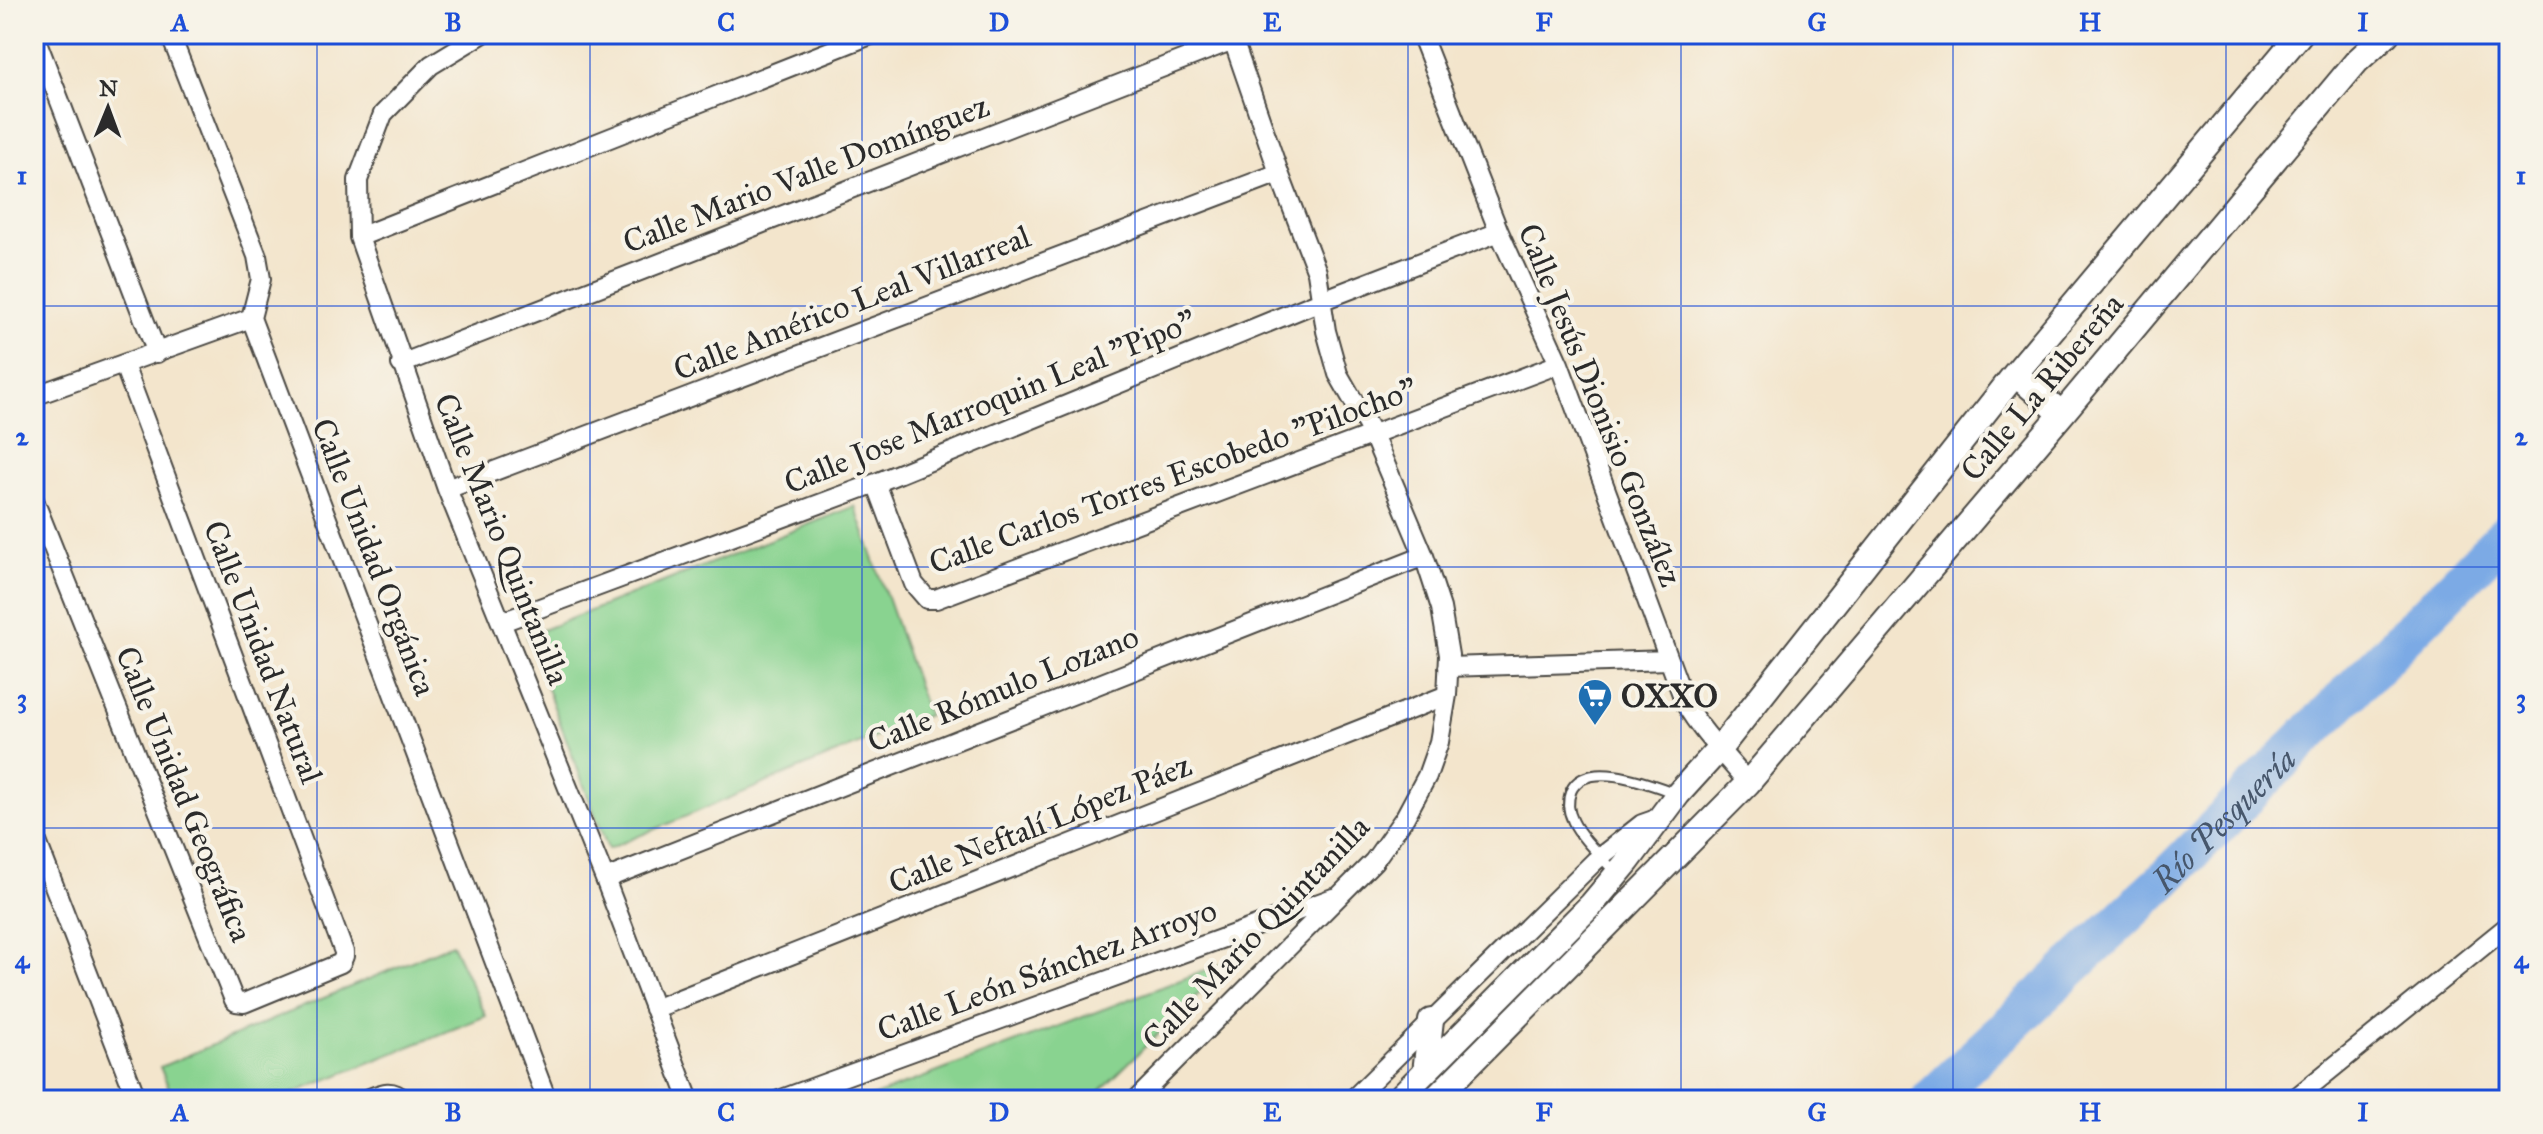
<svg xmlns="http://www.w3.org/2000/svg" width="2543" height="1134" font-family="'IM FELL Great Primer',serif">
<rect width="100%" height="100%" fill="#f7f3e8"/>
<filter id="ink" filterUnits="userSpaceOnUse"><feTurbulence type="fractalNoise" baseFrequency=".0125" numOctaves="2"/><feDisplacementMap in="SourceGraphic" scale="16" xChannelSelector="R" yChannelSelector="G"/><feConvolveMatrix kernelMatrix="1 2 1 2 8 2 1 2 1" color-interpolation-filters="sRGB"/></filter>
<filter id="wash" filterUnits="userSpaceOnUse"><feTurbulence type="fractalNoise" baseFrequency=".006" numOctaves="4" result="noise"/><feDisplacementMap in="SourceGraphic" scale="32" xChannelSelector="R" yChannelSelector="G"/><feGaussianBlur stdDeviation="1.8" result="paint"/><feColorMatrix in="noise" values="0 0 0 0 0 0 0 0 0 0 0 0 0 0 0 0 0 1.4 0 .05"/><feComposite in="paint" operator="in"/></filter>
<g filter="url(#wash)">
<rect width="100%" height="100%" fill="#f3e5cc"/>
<path fill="#89d390" stroke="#5a7f5e" stroke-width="2" d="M855 506 928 715 608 849 527 636Z
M452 944 486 1016 276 1100H174L160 1067Z
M1233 960 1091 1100H864Z"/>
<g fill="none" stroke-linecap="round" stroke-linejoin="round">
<path stroke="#7baae5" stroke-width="40" id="s1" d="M1930 1100 2163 881 2509 531"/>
</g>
</g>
<g filter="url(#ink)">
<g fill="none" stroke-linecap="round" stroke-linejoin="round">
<g stroke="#494743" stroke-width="13">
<path id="lane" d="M1617 874C1603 858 1582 840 1573 821 1568 811 1567 801 1571 791 1586 758 1650 784 1675 793"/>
</g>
<g stroke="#494743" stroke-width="22">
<path id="street" d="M34 34 157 353
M170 34 257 256 261 279 251 318 547 1100
M482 34 431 65 383 114 358 180 359 237 447 489 605 879 689 1100
M1421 34 1499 232 1559 364 1686 705C1703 734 1727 757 1748 783
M359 237 873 34
M401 364 1233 40
M34 396 251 318
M876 483 914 584 927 599H936L1559 364
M447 489 1279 173
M34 500 234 1000 236 1002 244 1003 341 963 344 956V952L124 365
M502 622 876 483 1323 300 1499 232
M1448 667 1669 660
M34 834 137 1100
M605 879 1424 556
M654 1009 1447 695
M365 1100C380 1094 391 1087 404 1100
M779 1100 1333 898
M1136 1100 1374 861 1405 817 1427 776 1439 742 1447 695 1449 655 1441 608 1424 556 1373 435 1338 374 1326 331 1317 272 1279 173 1231 34
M1352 1100 1595 861 1642 824 1659 818
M2293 1100 2509 925"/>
</g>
<g stroke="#494743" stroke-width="28">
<path id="secondary" d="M2015 374 2062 414
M1425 1072 1431 1021
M1397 1100 1592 904 1628 861 1678 794 1720 748 2015 374 2300 34
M1434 1100 1748 783 2062 414 2357 61 2387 34"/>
</g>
<use href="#lane" stroke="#fff" stroke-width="9"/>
<use href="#street" stroke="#fff" stroke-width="18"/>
<use href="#secondary" stroke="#fff" stroke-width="24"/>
</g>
</g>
<path fill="none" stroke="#1d4ed8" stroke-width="2" stroke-opacity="0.55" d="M317 34V1100M590 34V1100M862 34V1100M1135 34V1100M1408 34V1100M1681 34V1100M1953 34V1100M2226 34V1100M34 306H2509M34 567H2509M34 828H2509"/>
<defs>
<g id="supermarket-pin" transform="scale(1.8)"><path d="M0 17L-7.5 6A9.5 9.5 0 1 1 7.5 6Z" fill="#1f6fb2" stroke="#f7f3e8"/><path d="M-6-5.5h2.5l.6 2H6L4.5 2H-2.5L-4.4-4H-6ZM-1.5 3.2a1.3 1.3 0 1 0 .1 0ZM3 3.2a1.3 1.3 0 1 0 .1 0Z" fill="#fff"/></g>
</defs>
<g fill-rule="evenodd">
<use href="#supermarket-pin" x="1595" y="696"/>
</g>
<g text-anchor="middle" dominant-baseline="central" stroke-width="8" stroke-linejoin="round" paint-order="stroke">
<g font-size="32" fill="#2b2b2b" stroke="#f7f3e8">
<text transform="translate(806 174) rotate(-21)">Calle Mario Valle Domínguez</text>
<text transform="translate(852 303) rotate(-21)">Calle Américo Leal Villarreal</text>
<text transform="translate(2042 387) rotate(-50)">Calle La Ribereña</text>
<text transform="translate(990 402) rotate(-22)">Calle Jose Marroquin Leal "Pipo"</text>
<text transform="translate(1600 405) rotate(68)">Calle Jesús Dionisio González</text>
<text transform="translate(1173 476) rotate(-20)">Calle Carlos Torres Escobedo "Pilocho"</text>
<text transform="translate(502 539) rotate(68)">Calle Mario Quintanilla</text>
<text transform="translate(374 557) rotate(69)">Calle Unidad Orgánica</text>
<text transform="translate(263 652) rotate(69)">Calle Unidad Natural</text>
<text transform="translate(1003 689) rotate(-22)">Calle Rómulo Lozano</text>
<text transform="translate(184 794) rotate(68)">Calle Unidad Geográfica</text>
<text transform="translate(1040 824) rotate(-22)">Calle Neftalí López Páez</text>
<text transform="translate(1256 933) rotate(-46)">Calle Mario Quintanilla</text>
<text transform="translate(1047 970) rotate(-20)">Calle León Sánchez Arroyo</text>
</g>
<g font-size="32" font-weight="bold" fill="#2b2b2b" stroke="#f7f3e8" text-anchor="start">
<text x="1621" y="696">OXXO</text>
</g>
<g font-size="34" font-style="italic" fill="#47576c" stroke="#f7f3e8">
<text stroke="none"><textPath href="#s1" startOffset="406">Río Pesquería</textPath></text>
</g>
</g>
<rect width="2543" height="1134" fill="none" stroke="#f7f3e8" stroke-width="88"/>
<g transform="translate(108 108) rotate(1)" stroke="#f7f3e8" stroke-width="6" paint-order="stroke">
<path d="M0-6L14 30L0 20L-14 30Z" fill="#2b2b2b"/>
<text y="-12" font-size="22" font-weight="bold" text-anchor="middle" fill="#2b2b2b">N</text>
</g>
<rect x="44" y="44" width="2455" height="1046" fill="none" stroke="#1d4ed8" stroke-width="3"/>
<g font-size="26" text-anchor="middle" font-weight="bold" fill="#1d4ed8">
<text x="180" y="31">A</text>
<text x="453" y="31">B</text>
<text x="726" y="31">C</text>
<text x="999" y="31">D</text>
<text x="1272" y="31">E</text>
<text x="1544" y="31">F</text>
<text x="1817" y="31">G</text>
<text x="2090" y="31">H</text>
<text x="2363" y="31">I</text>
<text x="22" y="184">1</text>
<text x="2521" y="184">1</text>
<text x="22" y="445">2</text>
<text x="2521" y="445">2</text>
<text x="22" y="707">3</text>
<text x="2521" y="707">3</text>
<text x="22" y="968">4</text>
<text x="2521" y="968">4</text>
<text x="180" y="1121">A</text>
<text x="453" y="1121">B</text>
<text x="726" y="1121">C</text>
<text x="999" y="1121">D</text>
<text x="1272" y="1121">E</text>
<text x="1544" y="1121">F</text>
<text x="1817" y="1121">G</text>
<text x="2090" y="1121">H</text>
<text x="2363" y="1121">I</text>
</g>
</svg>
